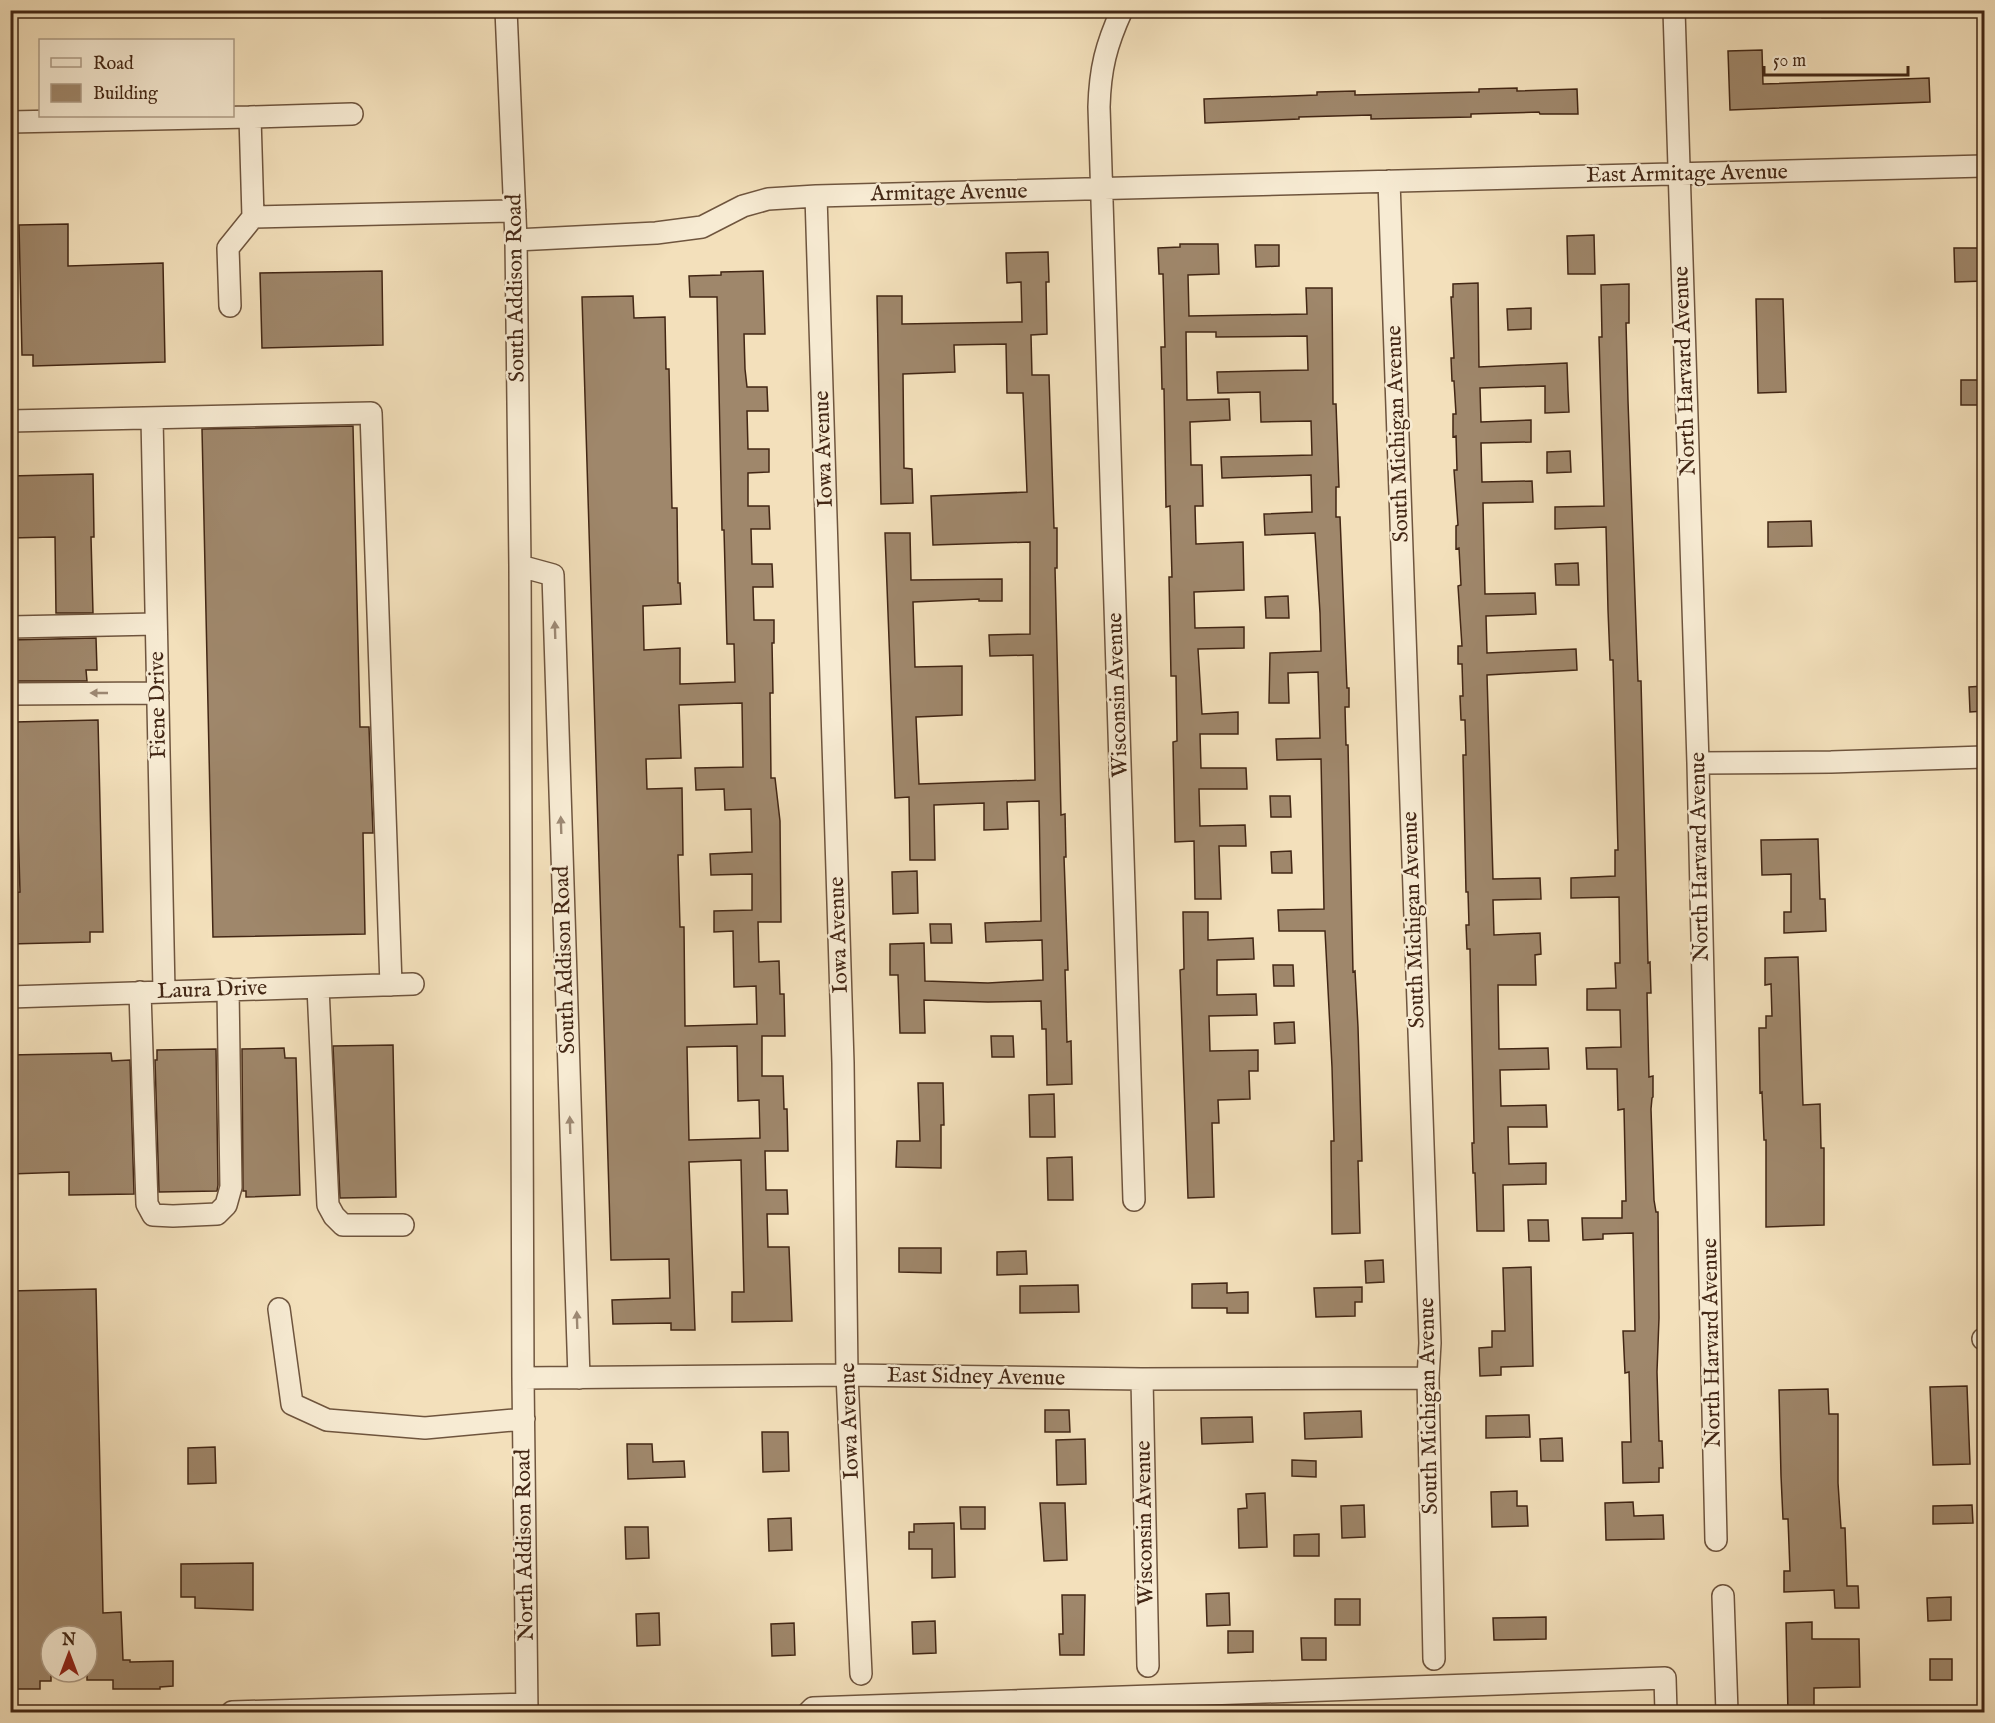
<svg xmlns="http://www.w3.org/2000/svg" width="1995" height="1723" font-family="'IM FELL English',serif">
<rect width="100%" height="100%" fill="#f3e0bb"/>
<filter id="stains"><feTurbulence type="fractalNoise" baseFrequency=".00333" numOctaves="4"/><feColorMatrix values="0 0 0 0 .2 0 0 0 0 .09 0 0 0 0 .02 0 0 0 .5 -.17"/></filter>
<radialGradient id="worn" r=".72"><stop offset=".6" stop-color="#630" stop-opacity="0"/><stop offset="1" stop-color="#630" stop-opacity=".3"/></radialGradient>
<path fill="#d5c19f" stroke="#8c745a" stroke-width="1.5" d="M1949 11V16L1822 18V11Z"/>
<path fill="#9f876b" stroke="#432715" stroke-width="1.5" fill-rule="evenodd" d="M1762 50 1763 84 1929 78 1930 102 1730 110 1728 51Z
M1517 88V91L1577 89 1578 114H1540L1539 112 1471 114V117L1371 119V115L1299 117V119L1205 123 1204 99 1317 95V92L1355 91V95L1479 92V89Z
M68 224V266L163 263 165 362 33 366V355H22L19 225Z
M1594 235 1595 274H1568L1567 236Z
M1180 244H1218L1219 274 1188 275 1189 316 1307 314 1306 288H1332L1333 404H1336L1339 487H1336V517H1340L1347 688H1349V707H1345L1346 745H1348L1353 972 1355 971 1358 1027 1362 1161H1358L1360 1233 1332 1234 1331 1141H1334L1332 1067 1325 931H1279L1278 910 1324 909 1321 759 1277 760 1276 739 1320 738 1318 672 1288 673 1289 703H1269L1270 653 1321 651 1320 613 1315 533 1265 535 1264 514 1312 512 1311 475 1222 478 1221 457 1312 455 1311 421 1261 422 1260 392 1218 393 1217 372 1308 370 1307 336 1216 337V332H1186L1187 400 1229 399 1230 420 1190 422 1191 465H1202L1203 506H1195L1196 544 1243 542 1244 590 1194 592 1195 628 1244 627V648L1198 649 1202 714 1238 712V734H1200L1201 768H1246L1247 789H1199L1200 826 1245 825 1246 846H1219L1221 899H1195L1194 841 1175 842 1173 742 1177 741 1176 676H1171L1169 577H1172L1170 506 1166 507 1164 389H1162L1161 347H1165L1163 274H1159L1158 248 1180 247Z
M1255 245H1279V266L1256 267Z
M1954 248H1984V281L1955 282Z
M1048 252 1049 282H1046L1047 334 1031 335 1032 375H1049L1054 528H1057V568H1055L1061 815 1065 814 1066 857H1064L1068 970H1065L1067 1042 1071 1041 1072 1084 1047 1085 1046 1029H1042L1041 1001 988 1002 924 1000 925 1033H900L898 975H890V944L924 943 925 981 988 983 1043 980 1042 940 986 942 985 923 1041 921 1039 801 1007 802 1008 829 984 830V803L934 805 935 860H910L909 797 895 798 885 533H910L911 580 1002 579V601H979V599L913 602 915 667 962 666V715L916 717 919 784 1035 780 1033 655 990 656 989 635 1030 634V542L933 545 931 496 1027 492 1023 393H1007L1006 344 954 345 955 372 903 374 904 468 912 469 913 503 881 504 877 296H902V324L1022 322 1021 282 1007 283 1006 253Z
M382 271 383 345 262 348 260 273Z
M763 271 765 334H744L745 369 747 387H767L768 411H747L748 449H769V472L748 473V506H769L770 529H751L752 564H772L773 587H753L754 620H774V643H772L773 693H770L771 778H775L780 821 781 922H758L759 962 779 961 780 994H784L785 1036H762V1076H783L784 1109H787L788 1151H765L766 1190H787L788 1214H767L768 1247H789L792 1321 732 1322V1292H744L741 1160 689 1162 695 1330H671V1323L613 1324 612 1300 670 1298 669 1259 611 1260 582 297 633 296 634 318 665 317 666 369H669L672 508H677L678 583H680L681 604 643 606 644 650 680 648V684L735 682 734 644H727L724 530H722L717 297H690L689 276 721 275V272ZM742 703 743 767 695 768 696 790 724 789 725 810 751 809 752 852 710 854 711 875 752 874V910L714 911V932L733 931 734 987 756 986 757 1024 685 1026 684 927H680L678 855H683L682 788 647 789 646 759 681 758 679 705ZM737 1046 738 1101 759 1100 760 1138 689 1140 687 1047Z
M1478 283 1479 367 1567 363 1568 391 1569 412 1545 413V386L1480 388 1481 422 1531 420V442L1481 443 1482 482 1532 481 1533 502 1483 503 1485 594 1535 593 1536 614 1486 616 1487 653 1576 649 1577 670 1487 675 1493 879 1540 878 1541 899 1493 900 1494 935 1540 933 1541 954 1535 955 1536 985H1498L1499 1049 1548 1048 1549 1069 1500 1070 1501 1106 1546 1105 1547 1127H1508L1509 1164 1546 1163V1184L1503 1185 1504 1231H1477L1475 1173H1473L1472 1143H1474L1470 949H1467L1466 925H1469L1468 892H1466L1463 755H1466L1465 720H1461L1460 696H1463L1462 664H1458V646H1462L1458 586 1461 585 1459 548 1456 549V526L1458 525 1454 470H1457L1456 436 1453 437V414H1456L1454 381H1452L1451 358H1454L1451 297H1453V284Z
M1629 284V323H1626L1628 401 1638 681H1641L1648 963 1650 962 1651 993H1647L1649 1077 1653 1076V1097L1652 1098 1651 1109 1654 1200 1656 1212H1658L1659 1318 1657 1372 1659 1441H1662L1663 1468H1659V1482L1623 1483 1622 1442H1631L1629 1372 1625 1373 1623 1331H1635L1633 1233 1603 1234V1239L1583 1240 1582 1218H1622V1201H1626L1624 1109 1618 1110 1617 1069H1587L1586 1048 1621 1047 1620 1010H1587V989L1616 988 1615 963H1620L1619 897 1571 898V878L1615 876V850H1618L1613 660H1610L1608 610 1606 527 1555 529V507L1604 506 1599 337H1602L1601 285Z
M1756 299H1783L1786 392 1758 393Z
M1531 308V329L1508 330 1507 309Z
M1961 380H1984V405H1961Z
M353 426 360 727H369L373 833H363L365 934 213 937 202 429Z
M1570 451 1571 472 1547 473V452Z
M93 474 94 537H91L93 613H56L55 537 10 538V476Z
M1811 521 1812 546 1768 547V522Z
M1578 563 1579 585H1556L1555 564Z
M1288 596 1289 618H1266L1265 597Z
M96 638 97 670H86L87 681H10V640Z
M1984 686V711L1970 712 1969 687Z
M98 720 103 932H90V942L10 944V893L20 892 15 722Z
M1270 796H1290L1291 817H1271Z
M1818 839 1820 899H1825L1826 931 1784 933V912H1791V874L1762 875 1761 840Z
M1291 851 1292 873H1272L1271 852Z
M917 871 918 913 893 914 892 872Z
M1183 912H1208V940L1253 938 1254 959 1217 960V995L1256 994 1257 1015 1209 1016 1210 1051 1258 1050V1071H1249L1250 1099 1218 1100 1219 1123H1212L1214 1197 1188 1198 1180 970 1184 969Z
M930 924H951L952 943H931Z
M1798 957 1803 1105 1820 1104 1821 1148H1824V1225L1766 1227V1140H1764L1762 1092 1760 1093 1759 1028H1766V1016H1772L1771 984 1765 985V958Z
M1273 965H1293L1294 986H1274Z
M1294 1022 1295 1043 1275 1044 1274 1023Z
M991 1036H1013L1014 1057H992Z
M393 1045 396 1197 340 1198 333 1046Z
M284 1048 285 1058H296L300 1195 246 1197V1191H243L242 1049Z
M216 1049 218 1185 217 1191 159 1192 155 1060H157V1050Z
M111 1053 112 1061 130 1060 134 1194 69 1195V1172L10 1174V1055Z
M918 1083H943L944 1125H941V1168L896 1167 897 1141H920Z
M1054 1094 1055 1137H1030L1029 1095Z
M1072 1157 1073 1200H1048L1047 1158Z
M1528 1220H1548L1549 1241H1529Z
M899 1248H941V1273L899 1272Z
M1026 1251 1027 1274 997 1275V1252Z
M1383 1260 1384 1282 1366 1283 1365 1261Z
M1531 1267 1533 1366 1501 1367V1375L1480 1376 1479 1348 1492 1347V1331H1505L1503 1268Z
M1227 1283V1293L1248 1292V1313H1227V1308H1192V1284Z
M1078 1285 1079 1312 1020 1313V1286Z
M1362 1287V1302H1355V1316L1316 1317 1314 1288Z
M96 1289 103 1613 121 1612 123 1660H130V1662L173 1661V1686L160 1687V1689H113V1680H87V1636H51V1681H40V1689H10V1291Z
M1967 1386 1970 1464 1933 1465 1930 1387Z
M1828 1389 1829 1414H1838V1483L1841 1528H1845L1847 1586H1858L1859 1608H1835L1834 1590 1784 1592V1571H1790L1788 1519H1783L1781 1476 1779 1390Z
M1045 1410H1069L1070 1432H1045Z
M1361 1411 1362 1437 1305 1439 1304 1413Z
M1529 1415 1530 1437 1486 1438V1416Z
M1252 1417 1253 1442 1202 1444 1201 1418Z
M762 1432H788L789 1471 763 1472Z
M1562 1438 1563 1461H1541L1540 1439Z
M1085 1439 1086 1484 1057 1485 1056 1440Z
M627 1444H652L653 1462 684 1461 685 1477 628 1479Z
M215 1447 216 1483 188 1484V1448Z
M1292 1460 1316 1461V1477L1292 1476Z
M1517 1491V1506H1527L1528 1526 1492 1527 1491 1492Z
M1265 1493 1267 1547 1239 1548 1238 1509 1247 1508 1246 1494Z
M1633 1502 1634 1516 1663 1515 1664 1539 1606 1540 1605 1503Z
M1040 1503H1065L1067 1560 1044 1561Z
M1364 1505 1365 1537 1342 1538 1341 1506Z
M1972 1505 1973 1523 1933 1524V1506Z
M960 1507H985V1529H961Z
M791 1518 792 1550 769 1551 768 1519Z
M954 1523 955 1577 932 1578V1549H909V1532H914V1524Z
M625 1527H648L649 1558 626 1559Z
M1319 1534V1556H1294V1535Z
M253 1563V1610L195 1608V1597H181V1564Z
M1229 1593 1230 1625 1207 1626 1206 1594Z
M1062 1595H1085L1084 1655H1060L1059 1634H1063Z
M1951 1597V1620L1928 1621 1927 1598Z
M1335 1599H1360V1625H1335Z
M659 1613 660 1645 637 1646 636 1614Z
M1546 1617V1639L1494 1640 1493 1618Z
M935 1621 936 1653 913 1654 912 1622Z
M1812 1622V1639H1859L1860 1687 1814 1688V1713H1788L1786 1623Z
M794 1623 795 1655 772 1656 771 1624Z
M1228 1631H1253V1652L1228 1653Z
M1301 1638H1326V1660H1302Z
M1930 1659H1952V1680H1930Z"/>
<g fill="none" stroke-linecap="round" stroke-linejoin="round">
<g stroke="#6f553e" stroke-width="24">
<path id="minor" d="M506 10 516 240 520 566 523 1378 527 1712
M1122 10C1106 45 1100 69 1099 107L1134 1200
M1674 10 1698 763 1716 1540
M10 122 250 117
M1389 181 1430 1343 1428 1378 1434 1659
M816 196 843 1063 847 1375 861 1674
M253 217 515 211
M516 240 656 233 702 227 743 206 768 199 816 196 1984 166
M230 306 228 248 253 217 250 117 352 114
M152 418 164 991
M10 421 371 413 391 985
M520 566 553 575 579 1378
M10 627 156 624
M10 694 158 693
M1698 763 1831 762 1984 757
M318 987 328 1205 334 1216 343 1225H403
M140 992 147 1204 153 1215 173 1216 217 1214 226 1205 231 1187 228 989
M10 997 413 984
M279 1309 292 1404 327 1420 425 1428 524 1419
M1983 1339H1984
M523 1378 847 1375 1142 1379 1428 1378
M1142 1379 1148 1666
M1723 1596 1727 1712
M232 1712 527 1704
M809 1712 813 1708 1665 1678 1666 1712"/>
</g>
<use href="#minor" stroke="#f7ebd3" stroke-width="21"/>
</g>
<defs><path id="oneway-solid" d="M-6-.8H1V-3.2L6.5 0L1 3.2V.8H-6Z" transform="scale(1.5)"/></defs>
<g fill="#9d8974">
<use href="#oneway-solid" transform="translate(555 630) rotate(-92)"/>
<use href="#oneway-solid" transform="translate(99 693) rotate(180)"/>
<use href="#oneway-solid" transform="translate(561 825) rotate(-92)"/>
<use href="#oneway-solid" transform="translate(570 1125) rotate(-92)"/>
<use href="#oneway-solid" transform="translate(577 1320) rotate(-92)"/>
</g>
<g text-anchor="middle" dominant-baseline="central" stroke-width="5" stroke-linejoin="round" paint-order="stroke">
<g font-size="22" fill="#432715" stroke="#f7ebd3">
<text transform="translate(1687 174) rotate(-1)">East Armitage Avenue</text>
<text transform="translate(949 193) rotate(-1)">Armitage Avenue</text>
<text transform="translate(516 288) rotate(-91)">South Addison Road</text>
<text transform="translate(1685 371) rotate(-92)">North Harvard Avenue</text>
<text transform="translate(1398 434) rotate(-92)">South Michigan Avenue</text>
<text transform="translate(824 449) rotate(-92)">Iowa Avenue</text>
<text transform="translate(1118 695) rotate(-92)">Wisconsin Avenue</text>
<text transform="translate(158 705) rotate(-91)">Fiene Drive</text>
<text transform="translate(1700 857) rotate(-91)">North Harvard Avenue</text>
<text transform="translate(1414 920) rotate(-92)">South Michigan Avenue</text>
<text transform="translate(839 935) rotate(-92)">Iowa Avenue</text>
<text transform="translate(565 960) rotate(-92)">South Addison Road</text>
<text transform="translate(212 990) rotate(-2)">Laura Drive</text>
<text transform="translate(1712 1343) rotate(-91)">North Harvard Avenue</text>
<text transform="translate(976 1377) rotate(1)">East Sidney Avenue</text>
<text transform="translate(1429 1406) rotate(-91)">South Michigan Avenue</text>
<text transform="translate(850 1421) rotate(-92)">Iowa Avenue</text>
<text transform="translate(1145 1523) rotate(-91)">Wisconsin Avenue</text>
<text transform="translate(525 1545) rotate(-91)">North Addison Road</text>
</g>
</g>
<rect width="1995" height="1723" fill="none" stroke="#f3e0bb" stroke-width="36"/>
<rect x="12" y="12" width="1971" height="1699" fill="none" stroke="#432715" stroke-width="3"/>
<rect x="18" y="18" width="1959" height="1687" fill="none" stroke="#432715" stroke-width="1.5"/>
<rect x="39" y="39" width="195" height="78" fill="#f7ebd3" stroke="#af9d87" stroke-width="1.5"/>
<rect x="51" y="58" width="30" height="9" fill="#f7ebd3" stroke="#af9d87" stroke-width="1.5"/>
<text x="93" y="69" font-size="18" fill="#432715">Road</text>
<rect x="51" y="84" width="30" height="18" fill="#9f876b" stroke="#af9d87" stroke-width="1.5"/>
<text x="93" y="99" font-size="18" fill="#432715">Building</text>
<g transform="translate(69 1654)"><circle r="28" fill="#f7ebd3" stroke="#af9d87" stroke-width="1.5"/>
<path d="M0-4.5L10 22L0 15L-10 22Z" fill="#8f2418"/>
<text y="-9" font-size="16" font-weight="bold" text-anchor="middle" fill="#432715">N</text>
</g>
<path d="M1764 66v9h144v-9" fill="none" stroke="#432715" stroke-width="3"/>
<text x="1773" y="66" font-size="18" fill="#432715" stroke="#f7ebd3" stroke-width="4.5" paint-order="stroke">50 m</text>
<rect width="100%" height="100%" filter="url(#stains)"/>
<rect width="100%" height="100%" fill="url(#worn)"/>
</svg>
